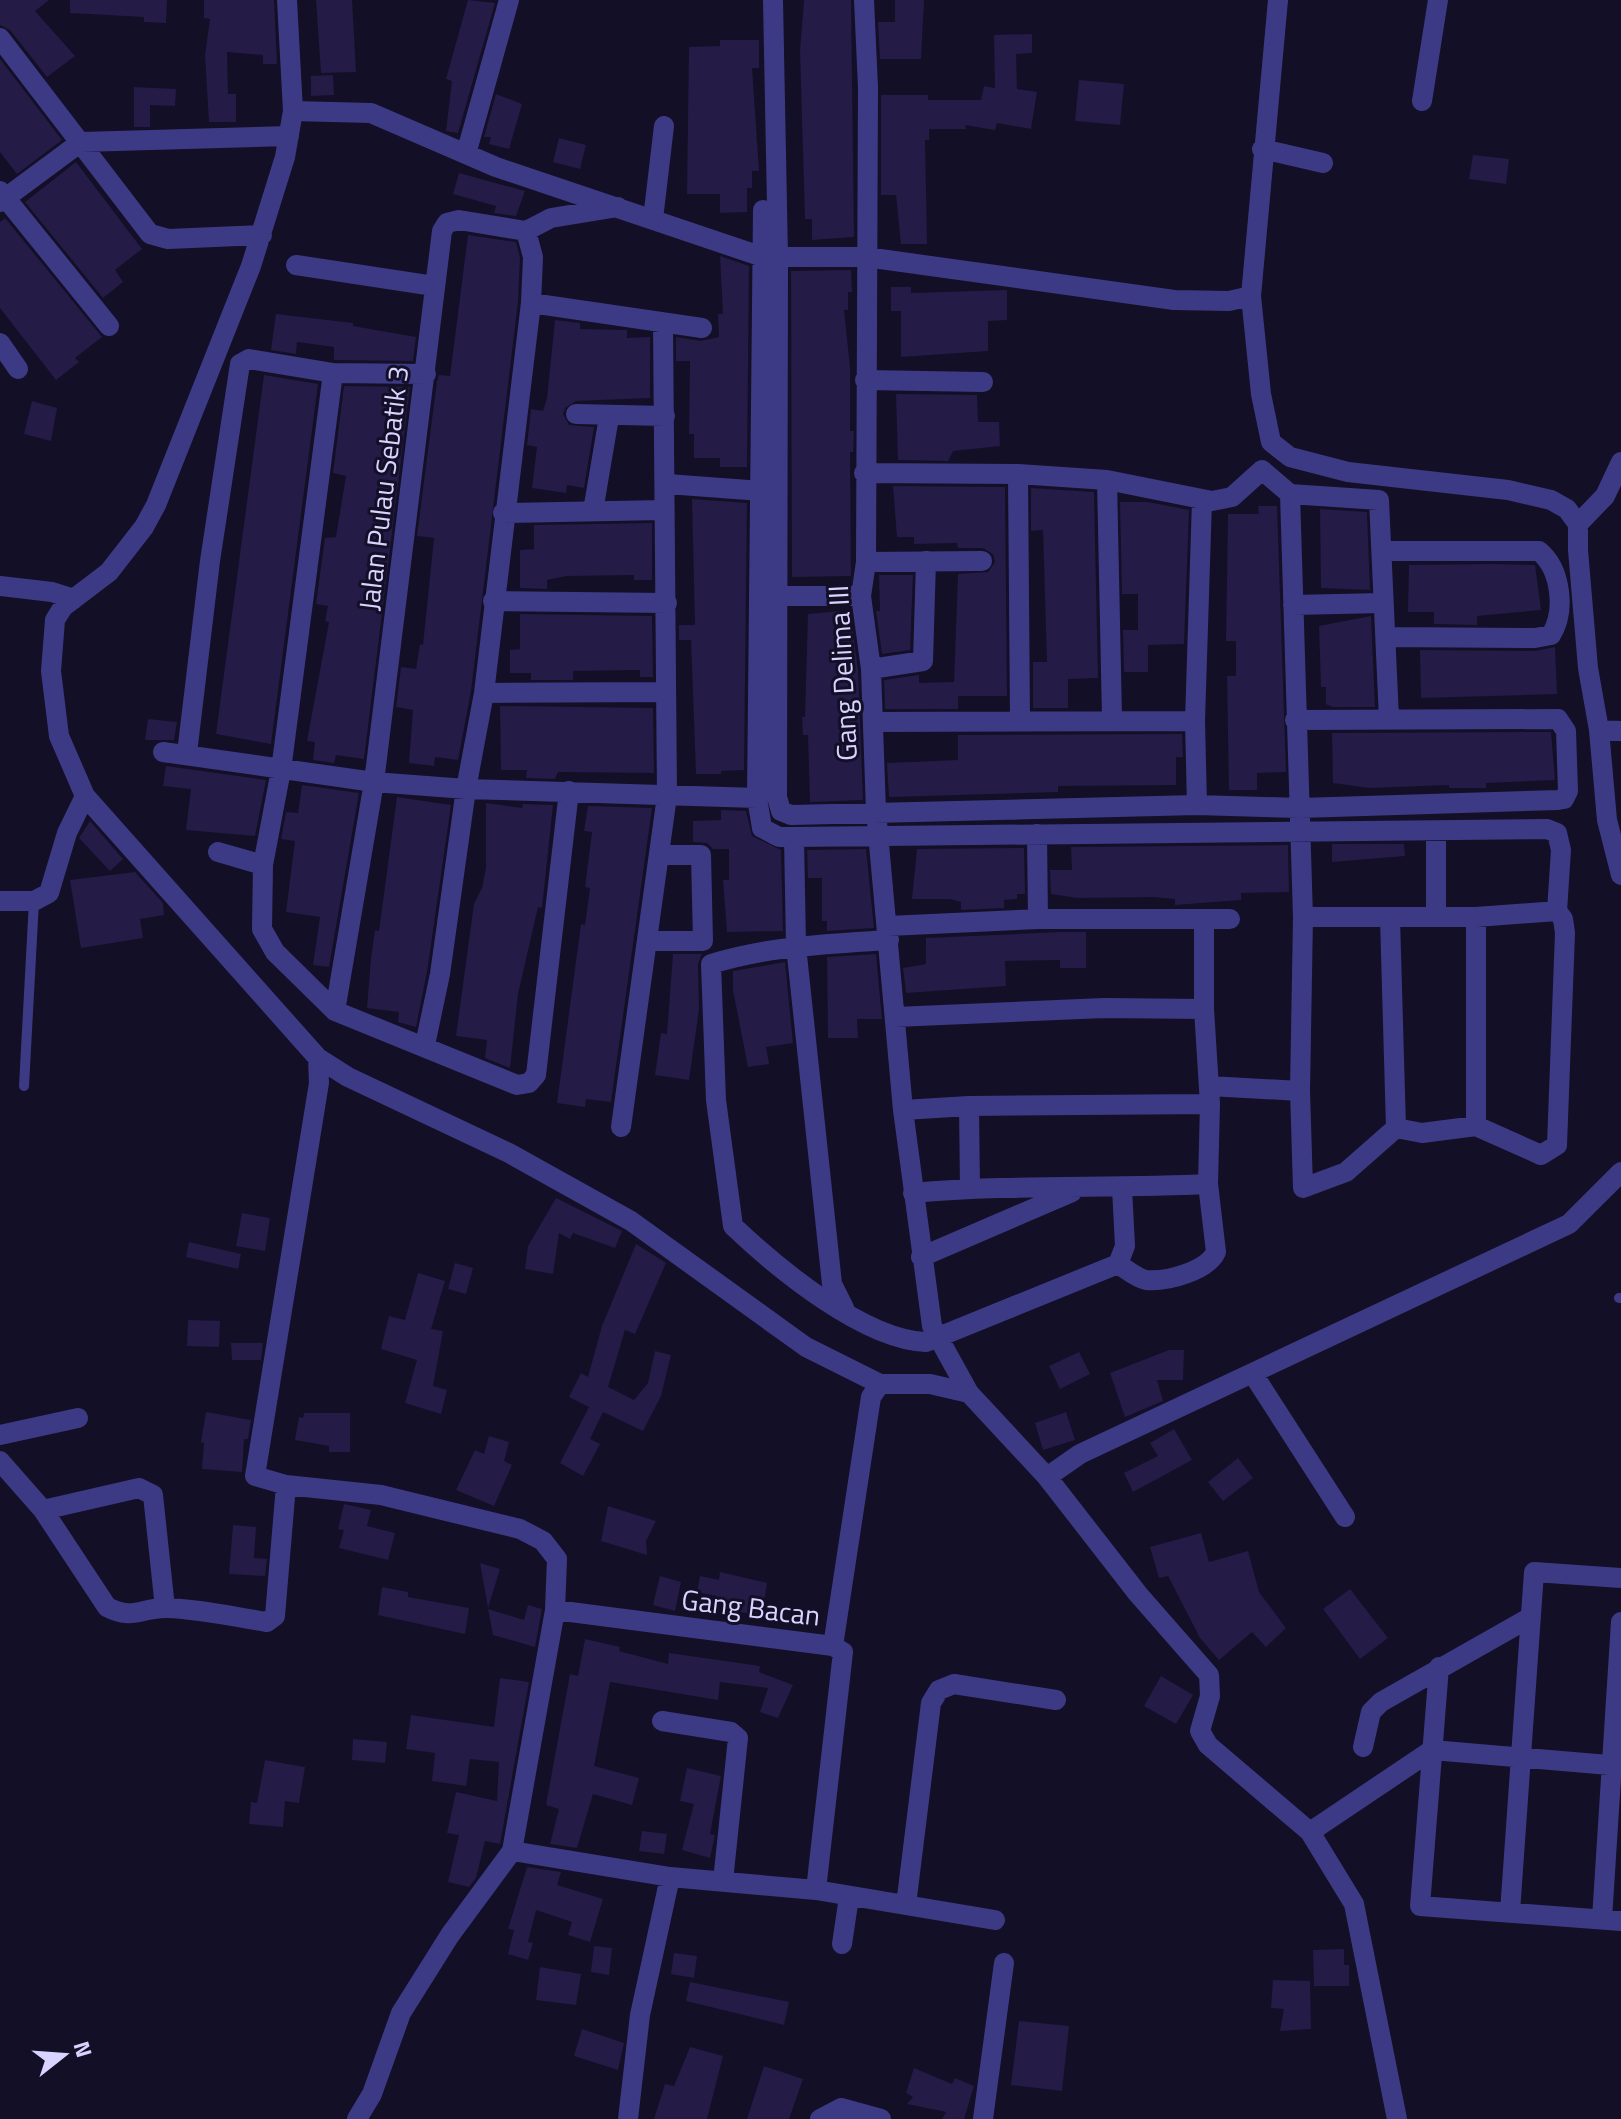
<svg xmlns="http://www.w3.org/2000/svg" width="1621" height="2119" font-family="'Titillium Web',sans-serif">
<rect width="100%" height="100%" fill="#130f26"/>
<path fill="#241b47" d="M0 0H49L35 11 75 56 47 77 10 30 0 25Z
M70 0H167L166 23 144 22V17L70 13Z
M204 0H274L277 64H263V55L227 52 228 94H236V122H209L205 55 210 19 204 18Z
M316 0H352L356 72 321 73Z
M468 0 495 3 458 133 446 131 452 81 446 79Z
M804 0H851L854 237 812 240V219H805L800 51Z
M895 0H924L921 59H880L878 22H895Z
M1032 34V53L1016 54 1017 89 1037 92 1031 129 997 123 995 130 965 125 966 129H929V140H925L927 244H901L896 195H881V95H928V100H981L984 86 995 88 994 35Z
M720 40H759V68H752L759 171H752V188H747V212L720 213V194H687L689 47 720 46Z
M0 59 62 140 17 174 0 152Z
M333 75 334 95 311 96V76Z
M1079 80 1124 84 1120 125 1075 121Z
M134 87 176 89 175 106 150 105V127H134Z
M496 94 522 104 509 149 489 144 491 137H484Z
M559 138 586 145 580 169 553 162Z
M1473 155 1509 159 1506 184 1469 179Z
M76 162 142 249 115 270 123 282 103 298 25 202Z
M459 173 525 191 516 216 494 213 496 206 453 194Z
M5 218 102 337 75 358 79 362 56 380 0 308V222Z
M468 235 516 242 520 258 518 302 471 691 458 760 435 757 434 766 409 763 413 710 396 707 401 667 416 669 420 644 423 645 434 538 417 536 437 381 439 375 450 376Z
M720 256 749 266 747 467H720V458H694V434H689L690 361H676V337L701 341 719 337 718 314H723Z
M851 270 852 292H848V310H844L850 367V431H854L853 452H850L851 576 792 577 791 271Z
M891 287H911V293L1007 290V320L988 321V351L901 357V311H891Z
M276 314 353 323V326L416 337 413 361 334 360V347L297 342 296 354 271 350Z
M555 320 580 323V329L627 330V338L650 337V398L576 401 565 408 563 414 569 425 594 427 584 488 567 485 566 493 532 488 537 447 527 445 531 409 543 411 547 398Z
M264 375 318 384 271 744 216 734Z
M344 386 410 387 364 759 336 755 334 763 313 760 315 742 307 741 329 622 325 621 328 606 316 604 325 538 336 537 346 476 333 473Z
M896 394 977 395 978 422H999L1000 446 953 451 948 461 898 460Z
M32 401 57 408 51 441 24 434Z
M893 486 1005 487 1007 696H958V709H885L884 680 919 675V683L954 682 958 574 988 572 995 562 993 554 983 548H958L957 543 914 544V537H897Z
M1031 488 1094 492 1098 678 1068 679V708H1033V662H1047L1043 530 1031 531Z
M692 499 747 503 744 770 721 771V774H696L691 640H679V625H695Z
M1120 502H1148L1189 510 1184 644 1148 645V672H1124L1123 630H1138V594H1122Z
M1258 506H1277L1286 772 1257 773V790H1229L1227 676H1236V641H1226L1228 514H1259Z
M1320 509 1367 512 1370 590 1321 588Z
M652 523V580H634V575L566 576 547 580V589L520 588V550L534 549V525Z
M1492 564 1535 565 1541 610 1477 616V625L1434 624V612H1408L1409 565Z
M879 575H913L910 650 882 654 876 611H880Z
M841 611H850L858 670 863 800 810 802 808 735H803L802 717H805L808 614Z
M520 614 652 616 653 677H640V670L573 671V680H531V673H510V650L520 649Z
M1371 616 1375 707H1332L1326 704V687H1321L1319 626Z
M1555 647 1557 694 1421 698 1420 650 1535 651Z
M500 706 653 708 654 773 558 772 555 779 526 778 527 770H501Z
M148 719 177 722 174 740H145Z
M1551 732 1555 780 1486 783V788H1449V785L1369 788 1333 783 1332 733Z
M1182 734 1183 757H1176V785L1058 786V792L889 797 887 763 958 760V735Z
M166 766 266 780 255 836 186 830 191 789 163 786Z
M302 785 359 793 329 967 313 965 320 917 286 912 295 841 281 839 286 812 298 813Z
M397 797 451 805 427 972 416 1027 398 1022 399 1012 367 1008 371 958 375 930 379 931Z
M486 803 522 808 523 804 553 805 542 908 538 907 518 994 510 1068 485 1058 487 1040 456 1036 474 904 482 888 486 868Z
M588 806 652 808 611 1102 586 1099 585 1107 557 1103 581 924 585 925 590 888 585 887 592 832 584 831Z
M721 810 746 811 752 836 781 850 783 931 727 932 723 880H729V849H713L707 843 693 842V821L721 820Z
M90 821 123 859 110 871 79 838Z
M1332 844H1404L1405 856 1332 862Z
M1288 845 1289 892 1241 893V900L1175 905V899L1154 897 1077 898 1051 894 1050 870H1072L1071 847Z
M1024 848 1025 894H1017V899L1004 900V908L961 910V902L950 899H912L917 849Z
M866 849 874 928 827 931V921H822V878H808L807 850Z
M135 872 163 903 164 915 140 919 143 938 81 948 70 880Z
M1060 932H1086V968H1060V960L1005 961 1006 986 906 993 903 968 926 964V938Z
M673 954H702L698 964 699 1009 689 1080 655 1075 661 1033 667 1034Z
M876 954 882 1019H857L858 1038H828L827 957Z
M785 962 793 1043 766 1047 769 1064 748 1067 733 990V971Z
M556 1198 622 1231 615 1248 573 1233 570 1239 559 1233 553 1274 525 1269 528 1246Z
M242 1213 270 1218 265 1251 236 1246Z
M189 1242 241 1254 238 1269 186 1257Z
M636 1244 666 1263 635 1334 625 1330 608 1387 634 1400 648 1383 655 1351 671 1355 661 1396 643 1431 603 1412 590 1439 600 1444 583 1476 560 1463 589 1407 569 1397 581 1373 588 1377 602 1326Z
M455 1263 473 1268 466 1294 448 1289Z
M418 1273 445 1281 431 1329 443 1331 433 1386 447 1390 441 1414 405 1403 417 1360 381 1349 389 1316 405 1320Z
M188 1320 220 1321 219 1347 187 1346Z
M231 1343H263L261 1360H232Z
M1169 1350H1184L1183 1380H1157L1163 1401 1125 1417 1110 1373Z
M1079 1352 1090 1374 1060 1389 1049 1366Z
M206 1412 251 1420 248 1439H244L242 1472 202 1469 204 1443 201 1442Z
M1066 1412 1075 1440 1043 1450 1035 1423Z
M304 1413H350V1452H329V1446L295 1440 299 1417 303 1418Z
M1174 1429 1192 1460 1133 1492 1124 1473 1158 1456 1150 1443Z
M489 1436 509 1442 504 1461 512 1465 494 1506 456 1490 475 1450 484 1454Z
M1238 1458 1253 1478 1223 1501 1208 1482Z
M344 1504 371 1510 367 1526 395 1533 388 1560 339 1548 344 1530 338 1529Z
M608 1506 656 1521 646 1541 647 1555 601 1541Z
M233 1525 256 1527 254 1558 267 1559 265 1576 229 1574Z
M1201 1533 1209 1562 1248 1551 1259 1592 1286 1628 1266 1647 1252 1632 1219 1660 1200 1638 1168 1576 1159 1578 1150 1547Z
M480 1563 500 1569 488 1608Z
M720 1572 767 1583 762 1615 739 1612 740 1607 714 1602 716 1596 697 1592 700 1576 719 1580Z
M660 1576 681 1582 675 1611 653 1605Z
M382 1587 408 1592V1597L469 1608 465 1634 378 1615Z
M1350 1589 1388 1638 1360 1659 1323 1609Z
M528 1605 542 1609 535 1647 493 1635 488 1609 524 1620Z
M585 1639 620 1647 619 1651 668 1664 669 1653 760 1666 759 1672 793 1685 778 1718 760 1712 768 1688 720 1682 718 1700 610 1682 594 1766 639 1778 632 1805 593 1794 577 1848 550 1844 559 1809 546 1805 570 1674 578 1676Z
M1161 1676 1193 1695 1176 1724 1144 1706Z
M500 1678 529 1682 500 1844 485 1841 476 1878 469 1887 448 1882 459 1835 447 1833 456 1792 497 1801 499 1762 470 1759 466 1786 432 1781 435 1753 406 1749 411 1715 494 1727Z
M353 1739 387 1742 385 1763 352 1760Z
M265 1760 305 1767 299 1803 285 1801 283 1827 249 1824 251 1802 257 1803Z
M687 1768 721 1776 710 1834 715 1835 710 1858 682 1850 694 1804 680 1801Z
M642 1831 667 1834 664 1854 639 1851Z
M527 1867 561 1872 557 1885 603 1899 590 1942 568 1935 572 1922 536 1910 528 1942 533 1943 528 1960 508 1954 514 1930 508 1929Z
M594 1946 612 1948 609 1975 591 1972Z
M1344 1949V1965H1349V1986H1314L1313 1950Z
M674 1953 697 1956 694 1978 671 1974Z
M540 1967 581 1974 576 2005 536 2000Z
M1273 1980 1310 1981 1311 2029 1280 2031 1284 2009 1271 2008Z
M690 1982 789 2002 784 2025 686 2001Z
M1019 2021 1069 2026 1062 2091 1011 2085Z
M582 2029 624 2043 618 2070 574 2056Z
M690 2047 723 2056 707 2119H654L665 2084 674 2086Z
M764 2066 803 2079 789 2119H747Z
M914 2068 952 2084 955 2078 974 2086 964 2119H942L946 2112 907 2104 913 2097 906 2093Z"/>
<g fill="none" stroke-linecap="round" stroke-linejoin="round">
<path stroke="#3d3a85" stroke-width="10" d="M24 1086 34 901
M1619 1298H1621"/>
<path stroke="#3d3a85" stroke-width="20" d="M287 0 293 111 285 157 251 266 156 505 144 527 109 572 63 607 55 620 51 671 59 736 85 796 318 1058 319 1083 255 1476 286 1485 381 1495 520 1529 543 1541 557 1559 555 1610 512 1851 450 1935 401 2013 372 2094 357 2119
M773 0 778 257 777 797 781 811 791 815 1197 805 1300 808 1558 800 1564 799 1568 791 1566 731 1558 719 1295 720
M864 0 868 87 866 562 861 596 871 669 876 811 903 1110 932 1326 969 1393 1047 1477
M1278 0 1251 296 1261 394 1271 442 1290 457 1348 472 1508 490 1551 500 1567 509 1578 524V550L1588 668 1599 730
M0 38 150 234 168 239 262 235
M1422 101 1438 0
M293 111 371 113 496 167 763 257H866L1174 300 1229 301 1251 296
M1262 149 1323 163
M466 154 509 0
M0 191 109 326
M0 202 81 142 289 136
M763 210 757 798 762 828 779 837H794L1547 829 1557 833 1561 850 1557 911
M653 219 664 126
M526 231 551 218 618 207
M296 265 434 286
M531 303 702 328
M0 343 18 369
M333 373 281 770 263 865 262 929 275 952 335 1011 517 1085 529 1083 536 1075 569 791
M865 380 983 382
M576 414 665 416
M864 473 1018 474 1107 480 1212 501 1232 497 1262 470 1290 494 1379 500 1389 719
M1018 474 1020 720
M1107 480 1112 718
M667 484 762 491
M1290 494 1303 917 1300 1091 1303 1188 1346 1172 1396 1128
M593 511 609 417
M503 513 663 510
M1578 524 1605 496 1621 462
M1383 551H1539C1561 569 1566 611 1551 635L1535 638 1386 637
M866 562 982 561
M0 586 52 592 74 599
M778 596H861
M493 601 667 603
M1293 605 1382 603
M871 669 923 661 926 561
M484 693 665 692
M873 722 1195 721
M1621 731 1599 730 1607 820 1621 875
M163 752 374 782 466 789 757 798
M187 753 210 561 240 364 249 359 333 373 426 374
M1197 805 1195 721 1202 500
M1436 833V916
M1037 834 1038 919
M794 837 796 946 832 1284 844 1308
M218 852 263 865
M0 901H34L49 893 67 833 85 796
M1303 917H1476L1557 911 1563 919 1565 933 1557 1145 1541 1155 1476 1126 1422 1133 1396 1128 1390 918
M888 926 1038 919H1230
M889 940C828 944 769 946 711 964L716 1100 733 1226C777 1268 864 1340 926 1342L1118 1264 1125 1246 1122 1188
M649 941H703L701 855H660
M335 1011 374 782 442 231 447 223 459 220 526 231 533 257 531 303 484 693 466 789 440 974 425 1045
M895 1017 1104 1008 1204 1009
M318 1058 348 1077 509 1153 631 1221 806 1347 880 1384
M1209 1086 1300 1091
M969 1106 970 1188
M903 1110 969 1106 1210 1104
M1476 1126V917
M621 1127 667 796 663 323
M913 1193C1011 1184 1110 1189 1208 1184
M921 1257 1072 1192
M1118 1264C1126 1269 1136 1278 1146 1280 1167 1282 1207 1271 1216 1252L1208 1184 1210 1104 1204 1009V920
M1253 1374 1345 1517
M0 1435 78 1418
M0 1461 43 1510 107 1607C134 1621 142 1607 167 1608 200 1609 235 1617 267 1622L275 1616 286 1485
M43 1510 139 1488 153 1495 165 1608
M555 1610 833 1646 843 1652 816 1890
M833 1646 871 1397 880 1384H930L969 1393
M1439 1667 1420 1906 1621 1921
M662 1721 731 1732 738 1738 723 1881
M1363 1747 1371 1712 1381 1702 1531 1617
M1310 1832 1432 1750 1621 1766
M512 1851 670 1877 816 1890 995 1920
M906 1905 931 1703 939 1690 954 1684 1056 1700
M1510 1912 1534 1572 1621 1578
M1602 1919 1621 1622
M842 1944 849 1897
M628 2119 640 2015 670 1877
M820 2119 841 2108 881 2119
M983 2119 1004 1963
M1397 2119 1354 1904 1310 1832 1208 1745 1200 1731 1210 1696 1209 1675 1138 1594 1047 1477 1080 1454 1569 1224 1621 1172"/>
</g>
<g text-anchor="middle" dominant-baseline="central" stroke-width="6" stroke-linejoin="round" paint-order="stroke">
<g font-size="28" fill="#d9d4ff" stroke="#130f26">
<text transform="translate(383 488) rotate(-83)">Jalan Pulau Sebatik 3</text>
<text transform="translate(842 673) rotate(-93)">Gang Delima III</text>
<text transform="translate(751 1607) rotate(7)">Gang Bacan</text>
</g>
</g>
<g transform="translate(64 2055) rotate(73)" stroke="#130f26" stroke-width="6" paint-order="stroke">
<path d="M0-6L14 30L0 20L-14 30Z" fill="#d9d4ff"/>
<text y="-12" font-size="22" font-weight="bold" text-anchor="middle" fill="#d9d4ff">N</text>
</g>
</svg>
